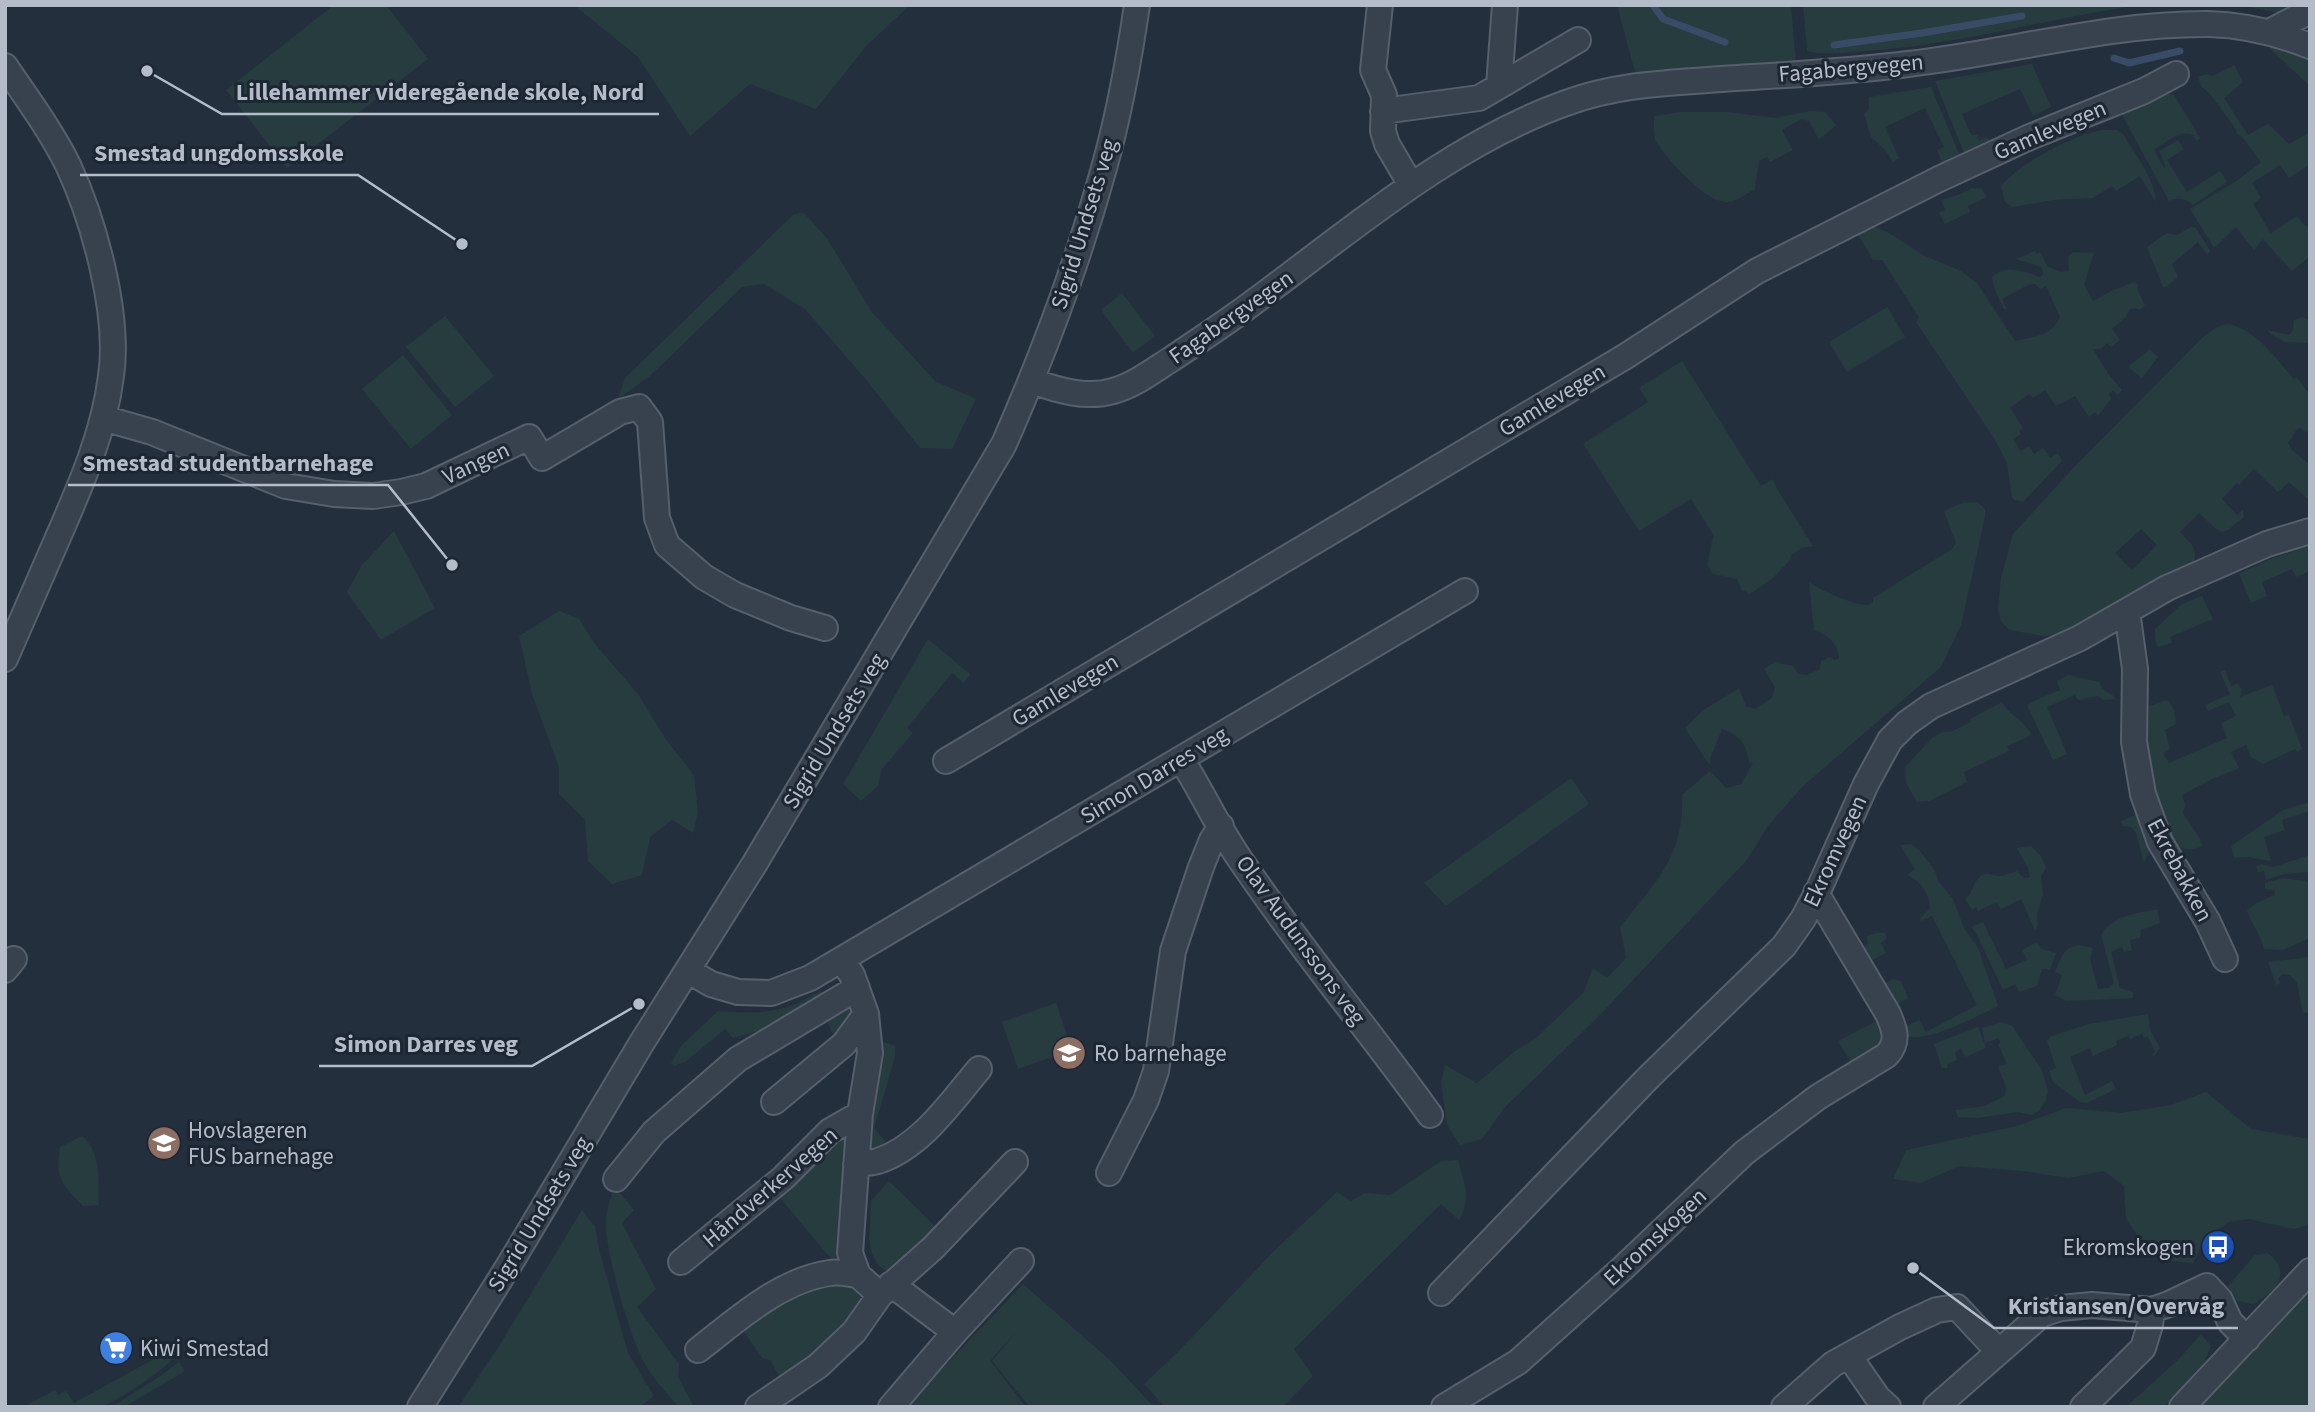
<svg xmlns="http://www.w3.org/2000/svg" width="2315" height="1412" font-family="'Source Sans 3',sans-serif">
<rect width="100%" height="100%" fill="#242f3e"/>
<path fill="#263c3f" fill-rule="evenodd" d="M334 5H386L428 59 287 168 226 90Z
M574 5H910L867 45 816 109 750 84 690 136 638 57Z
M1617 5H1791L1796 65 1636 76Z
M1803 5H2138C2047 19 1958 45 1866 51 1847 52 1826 56 1807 51Z
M2241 5H2299L2282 14Z
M2270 43 2310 59 2308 84 2269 48Z
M2032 64 2051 107 2033 116 2020 89 1962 114 1971 135H1977L1979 140 1987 137 1990 142 1964 153 1935 81Z
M2234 65 2243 82 2224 98 2248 135 2268 124 2289 144 2310 132V164L2289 178 2280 165 2252 183 2261 198 2253 204 2271 233 2297 216 2306 227 2310 225V256L2292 271 2263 239 2254 250 2236 227 2214 248 2190 209 2235 182 2261 162 2243 138 2236 133 2237 131 2210 94 2201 86 2198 77 2206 74 2213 76Z
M1931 87 1959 154 1942 163 1937 150 1944 147 1925 108 1885 127 1899 158 1893 162 1886 151 1871 137 1864 114 1869 108V97Z
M2160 91 2174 95 2200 138 2196 141 2193 135C2179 129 2166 143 2154 150L2164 168 2166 167 2159 151 2178 140 2184 149 2167 160 2187 192 2220 171 2227 182 2193 205C2187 198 2176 197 2169 201L2122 115 2121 110Z
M1810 111 1825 112 1836 125 1819 140 1809 121 1801 119 1782 130 1793 150 1770 162 1767 157 1759 161 1755 189C1747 193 1735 203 1726 202 1704 201 1668 160 1657 143 1653 136 1654 124 1654 116L1681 112H1726L1776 118Z
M2102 130H2117L2123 134C2135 154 2155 179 2156 202L2140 176 2116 191 2112 186 2093 198 2054 200 2012 207 2005 202 2001 186C2022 162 2071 136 2102 130Z
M1972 188 1982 189 1987 197 1968 206 1970 212 1945 224 1939 213 1945 210 1941 200 1961 194Z
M804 213 826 237 872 312 935 381 976 399 952 449 920 448 867 381 805 309 764 284 742 287 650 376 618 399 625 378 794 214Z
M1873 226 1887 232 1925 256 1961 271 1977 283 2015 341C2033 337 2052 336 2060 317L2046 286 2040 289 2035 284 2028 285 2002 299 2007 309H2004C1998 297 1994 290 1992 277 2005 264 2024 271 2040 277L2043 274 2042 267 2016 259 2035 251 2037 254 2040 252 2048 267 2062 272 2069 271 2068 257 2073 252 2094 253 2084 285 2093 301 2111 291 2134 282 2138 285 2137 289 2145 305 2140 310 2135 308 2130 309 2125 318 2112 329 2120 340 2111 347 2107 343 2101 349H2093L2109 375 2122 390 2118 395 2113 390 2109 394 2111 399 2098 416 2095 412 2089 417 2075 396 2056 406 2045 390 2033 398 2029 394 2010 408 2023 428 2019 431 2021 434 2013 439 2021 451 2029 446 2034 454 2043 448 2050 458 2058 453 2062 461 2023 502 2014 500 2012 497 2007 463 1994 438 1916 322 1919 317 1882 260H1873L1856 231Z
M2191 227 2196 228 2210 251 2207 254 2198 242 2172 264 2178 277 2166 287H2163L2147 247 2167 233 2177 235Z
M1122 293 1155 336 1133 353 1101 310Z
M1887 307 1905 337 1847 372 1829 342Z
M445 316 494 376 455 407 406 347Z
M2302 317 2310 320V343L2285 342 2269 333 2268 330 2289 335 2293 330 2294 320Z
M2228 324C2257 330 2276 359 2294 379L2297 378 2310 395V429L2306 433 2301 428 2297 429 2288 443 2292 450 2310 465V501L2289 482 2278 492 2254 469 2239 485 2237 483 2222 499 2237 515 2243 510 2244 517 2228 530 2222 532 2216 529 2199 513 2180 532C2190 543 2199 548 2193 563L2093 621 2057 635 2044 636 2009 630 2001 621 1998 610 2001 577 2013 534 2077 464 2203 337 2217 327ZM2141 529 2157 545 2132 570 2115 553Z
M2150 349 2158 357 2142 378 2128 367Z
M403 355 452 415 411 449 362 389Z
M1682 361 1761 486 1773 479 1777 489 1813 546 1802 548 1792 554 1789 561 1772 579 1750 594 1742 590 1737 579 1713 574 1707 565C1711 554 1709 547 1714 536L1691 499 1639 531 1583 444 1648 402 1639 388Z
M1975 502C1983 506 1986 507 1985 517L1961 625 1941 667 1803 786 1768 826 1746 861 1596 1019 1504 1108 1482 1139 1460 1145 1447 1125 1441 1082 1445 1065 1477 1083 1515 1051 1536 1038 1583 993 1593 968 1607 978 1626 958 1620 927C1655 883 1685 855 1682 795L1710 771 1726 788 1741 784 1753 763 1749 762C1747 745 1739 734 1722 729L1710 759V766L1685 728 1702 711 1739 688 1746 706 1755 709 1772 698 1775 687 1764 669 1775 662 1793 666 1798 674 1807 675 1820 669 1821 661 1830 657 1835 660 1839 658C1838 642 1827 635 1814 630L1809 582C1822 591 1853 605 1868 605L1873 602V598L1952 549 1956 543 1944 511 1962 503Z
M394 531 435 608 381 640 347 592 362 565Z
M2310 546V571L2296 577 2292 569 2262 582 2267 596 2251 603 2239 574 2268 560Z
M2202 596 2213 619 2170 637 2172 643 2158 647 2155 640V629L2182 604Z
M559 611 579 619 595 644 638 694 667 741 694 775 698 812 693 833 672 820 650 837 642 875 612 884 588 861 585 820 559 794V767L532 694 519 636Z
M928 639 970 674 964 683 952 673 907 728 913 733 882 769 878 786 861 801 843 784Z
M2225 670 2231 686 2238 684 2242 690 2240 697 2272 685 2284 716 2289 715 2302 749 2297 752 2295 749 2263 764 2251 757 2246 745 2231 752 2239 768 2212 779 2182 795 2185 805 2183 813 2201 840 2200 841 2203 845C2192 853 2180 850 2172 840L2149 778 2146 763 2144 708 2167 700 2174 710 2176 724 2165 730 2170 749 2163 753 2169 763 2227 738 2221 723 2236 716 2229 702 2208 711 2205 705 2230 694 2220 672Z
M2068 675 2099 682C2105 695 2111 691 2116 699L2103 700 2098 696 2078 700 2075 695 2047 707 2067 754 2053 760 2027 705C2034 700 2051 694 2060 690L2057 681Z
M2002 702C2011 717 2022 718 2032 735L2007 746 2009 751 1964 772 1967 782 1929 801 1917 802 1906 783 1905 767 1933 737 1943 732 1952 731 1971 722 1970 719Z
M1571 778 1589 804 1446 906 1424 883Z
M2310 802V811L2282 820 2285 830 2264 837 2271 861 2249 857 2234 858 2231 846 2283 810Z
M2140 813 2152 847 2144 862 2136 833 2131 827 2123 826 2121 821Z
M1911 844 1920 851 1935 871 1938 881 1953 899 1964 928 1978 948 1998 1006C1978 1016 1927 1043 1907 1036L1903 1028 1919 1020 1926 1032 1977 1005 1932 916 1921 921 1920 919 1930 908C1930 894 1920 880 1907 875L1915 869 1900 845Z
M2031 846 2040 855 2046 867 2041 876 2043 895 2037 914 2038 924 2035 930 2021 899 2001 909 1997 902 1978 911 1976 907 1972 910 1965 899C1973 893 1972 885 1978 879 1985 870 1990 875 1999 876 2004 876 2012 873 2017 871L2024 878 2030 877 2028 868 2017 848Z
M2310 855V872L2283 874 2266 880 2264 871 2258 872 2256 866 2261 864 2273 867Z
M2283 878 2310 882V938L2283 950 2264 949C2261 935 2252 925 2247 911L2256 903 2275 895 2274 890 2265 889V883Z
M2157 909 2160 923 2141 930 2140 938 2130 940 2132 950 2124 952 2122 947 2111 952 2120 988 2133 992V998L2066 1001 2055 995 2062 975 2055 972C2063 951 2068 940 2093 948L2090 958 2098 989 2109 988 2114 983 2101 935C2113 915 2136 914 2157 909Z
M1983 922 2006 969 2027 960 2022 950 2037 942 2041 949 2056 953 2050 970 2042 969 2037 986 2019 992 2015 984 2003 990 1976 933 1971 927Z
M1876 933H1885L1887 938 1881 943 1886 953 1870 961 1863 948 1868 943 1867 936Z
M2310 957V1012L2303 1013 2297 983 2290 975 2283 974 2278 978 2280 983 2276 985 2268 962Z
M1893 979 1901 981 1908 998 1896 1005 1881 985Z
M820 991 825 994 765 1029 733 1038 725 1029 685 1062 674 1066 671 1063 682 1045 718 1011C761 1014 782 1014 820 991Z
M1056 1003 1072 1050 1018 1069 1002 1022Z
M842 1008 849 1009 853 1014 836 1041 826 1019Z
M2148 1014 2150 1030 2160 1048 2153 1057 2152 1054 2155 1052 2148 1037 2144 1038 2142 1034 2130 1039 2128 1036 2116 1041 2117 1045 2093 1056 2090 1048 2070 1057 2085 1095 2112 1081 2116 1089 2087 1103 2080 1102 2053 1082 2049 1071 2056 1068 2047 1041 2051 1036 2089 1024Z
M1880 1019 1884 1030 1878 1044 1850 1061 1838 1041Z
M2001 1022 2012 1026 2042 1070 2048 1091 2046 1100 2039 1111 2031 1115 2018 1112 1977 1118 1958 1117 1955 1110 1985 1106 2005 1096 2006 1087 1998 1067 2007 1064 1998 1044 2001 1043 1998 1038 1985 1043 1982 1028Z
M1978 1027 1986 1048 1965 1057 1961 1049 1955 1052 1957 1060 1947 1064 1948 1068H1942L1934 1044Z
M883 1042 895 1046V1057L874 1128 891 1148 873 1154 867 1147 873 1091 881 1062Z
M2206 1092 2251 1129 2310 1139V1224L2294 1229 2249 1219 2229 1222 2204 1241 2193 1263 2165 1260 2143 1243 2126 1219 2124 1186 2104 1171 2068 1178 2023 1171 1959 1166 1921 1183 1893 1179 1906 1150 2017 1126 2066 1108 2121 1113 2171 1105Z
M82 1136C102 1153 98 1181 99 1205L83 1206C62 1185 55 1178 60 1147Z
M842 1139 847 1141 839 1249 833 1261 775 1192 833 1142Z
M1458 1160C1464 1182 1472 1200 1459 1220L1441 1204 1294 1349 1313 1376 1283 1407H1165L1144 1384 1178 1352 1273 1252 1337 1192 1351 1201 1365 1193 1390 1195 1441 1161Z
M889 1181 940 1231 891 1274 879 1266 872 1254 869 1239 871 1201Z
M615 1187 634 1210 622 1223 656 1289 637 1307 679 1364 678 1377 694 1407H679C667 1393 654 1380 645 1364 631 1341 605 1251 606 1224 606 1210 610 1199 615 1187Z
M582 1210 595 1227 600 1253 628 1353 654 1396 639 1407H458L499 1346Z
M2268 1253C2293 1274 2276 1290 2254 1304L2237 1301 2228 1286 2255 1255Z
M846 1282 865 1292 870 1300 784 1385 770 1360 762 1358 741 1327C776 1306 804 1285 846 1282Z
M1023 1284 1110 1360 1154 1407H1030L992 1361 1021 1326 990 1361 1026 1407H906Z
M2310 1287V1407H2198Z
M2201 1334 2211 1346 2203 1365 2165 1407H2126L2179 1359Z
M176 1347 178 1352C173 1365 114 1404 99 1407 80 1410 44 1407 23 1407L55 1390 58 1395 66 1391 74 1403Z
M179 1362 185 1371 124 1407H111L156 1379Z"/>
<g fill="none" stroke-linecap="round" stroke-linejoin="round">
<path stroke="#394c67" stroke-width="7" d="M1653 5 1663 19 1725 42
M1834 45 1922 33 2022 16
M2114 58 2129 63 2180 51"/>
<g stroke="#565f6c" stroke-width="28">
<path id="minor" d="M1380 5 1373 70 1384 95 1383 131 1387 144 1411 185
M2269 32 2310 11
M5 66C27 98 51 131 68 165 94 221 120 314 111 376 104 434 79 489 56 542 39 581 22 620 5 659
M1499 86 1505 5
M1383 111 1479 98 1578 40
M1032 381C1057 390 1086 399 1113 391 1135 385 1154 370 1173 358 1194 344 1215 330 1236 315 1339 241 1445 146 1566 103 1618 84 1667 83 1722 79 1784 75 1846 72 1908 64 2008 53 2108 23 2209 24 2244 25 2277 33 2310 46
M103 418 152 432 286 486 334 494 373 496 401 492 426 486 529 437 542 458 620 412 639 407 650 422 657 518 667 545 704 577 735 595 791 618 825 628
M2127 611 2135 669 2134 742 2143 794 2160 842 2208 922 2225 959
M1181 759C1203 793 1220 832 1244 865 1302 951 1369 1030 1430 1115
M946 761 1626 356 1757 271 1939 179 2030 137 2144 91 2176 74
M841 960 852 975 866 1014 870 1053 860 1114 850 1253 858 1275 880 1295
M5 970 14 959
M689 971 711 984 738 992 771 993 810 978 1465 591
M774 1102 844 1044 866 1014
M856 1164C863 1163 871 1163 878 1161 921 1147 951 1102 979 1069
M1109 1173 1146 1100 1156 1071 1173 951 1201 867 1212 840 1221 826
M616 1179 654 1132 738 1059 857 988
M681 1262 783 1178 830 1131 860 1114
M891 1284 955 1332
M1441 1293 1649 1077 1784 946 1803 919 1818 891 1866 784 1890 740 1907 723 1931 706 2080 638 2167 588 2267 544 2310 531
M698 1350C737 1320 780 1280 830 1273 839 1271 849 1274 858 1275
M1849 1356 1878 1398 1888 1407
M420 1407 511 1262 641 1044 755 863 1004 444C1043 355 1078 262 1104 168 1119 115 1129 60 1137 5
M758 1407 818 1366 854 1332 880 1295 933 1248 1015 1162
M891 1407 955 1332 1021 1261
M1444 1407 1518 1362 1624 1267 1744 1153 1818 1097 1887 1055C1899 1041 1895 1030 1888 1014L1816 893
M1784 1407 1833 1364 1900 1327 1937 1310 1957 1307 1998 1351
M1936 1407 2042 1314 2061 1308 2092 1305 2152 1310 2169 1304 2207 1286 2220 1300 2230 1322 2247 1339
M2083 1407 2143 1348 2150 1325 2152 1310
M2182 1407 2310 1271"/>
</g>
<use href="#minor" stroke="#38414e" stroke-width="24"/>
</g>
<defs>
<g id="school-disc" transform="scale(1.75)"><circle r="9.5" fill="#8d6e63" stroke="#1d2633"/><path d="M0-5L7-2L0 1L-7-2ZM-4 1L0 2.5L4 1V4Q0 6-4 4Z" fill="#fff"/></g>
<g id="bus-disc" transform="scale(1.75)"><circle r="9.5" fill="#1a4fb4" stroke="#1d2633"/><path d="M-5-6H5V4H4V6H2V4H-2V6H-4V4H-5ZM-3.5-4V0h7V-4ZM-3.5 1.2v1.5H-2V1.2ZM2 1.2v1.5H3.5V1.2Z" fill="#fff"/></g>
<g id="supermarket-disc" transform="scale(1.75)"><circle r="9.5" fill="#3f7fe0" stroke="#1d2633"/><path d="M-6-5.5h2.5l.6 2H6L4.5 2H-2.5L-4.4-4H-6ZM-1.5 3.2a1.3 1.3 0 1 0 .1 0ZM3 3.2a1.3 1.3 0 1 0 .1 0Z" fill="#fff"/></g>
</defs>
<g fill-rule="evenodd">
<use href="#school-disc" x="1069" y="1053"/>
<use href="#school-disc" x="164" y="1143"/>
<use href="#bus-disc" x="2218" y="1247"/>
<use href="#supermarket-disc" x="116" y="1348"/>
</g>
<g text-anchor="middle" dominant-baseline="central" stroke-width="6" stroke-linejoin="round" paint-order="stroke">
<g font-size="23" fill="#b4bcc9" stroke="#1d2633">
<text transform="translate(1851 68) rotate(-5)">Fagabergvegen</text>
<text transform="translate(2050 130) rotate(-23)">Gamlevegen</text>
<text transform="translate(1084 224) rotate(-73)">Sigrid Undsets veg</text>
<text transform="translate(1231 317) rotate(-35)">Fagabergvegen</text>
<text transform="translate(1552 400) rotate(-31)">Gamlevegen</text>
<text transform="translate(476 463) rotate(-25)">Vangen</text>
<text transform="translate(1065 690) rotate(-31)">Gamlevegen</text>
<text transform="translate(834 731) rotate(-59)">Sigrid Undsets veg</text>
<text transform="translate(1154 775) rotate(-31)">Simon Darres veg</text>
<text transform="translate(1835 851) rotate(-65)">Ekromvegen</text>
<text transform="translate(2180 870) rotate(62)">Ekrebakken</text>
<text transform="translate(1301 940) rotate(54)">Olav Audunssons veg</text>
<text transform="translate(770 1187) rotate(-41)">Håndverkervegen</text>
<text transform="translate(539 1214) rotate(-59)">Sigrid Undsets veg</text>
<text transform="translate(1655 1237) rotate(-43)">Ekromskogen</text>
</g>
<g font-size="23" fill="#b4bcc9" stroke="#1d2633" text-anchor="start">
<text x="1094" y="1053">Ro barnehage</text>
<text x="188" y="1130">Hovslageren<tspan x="188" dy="26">FUS barnehage</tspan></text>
<text x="2194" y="1247" text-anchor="end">Ekromskogen</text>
<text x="140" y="1348">Kiwi Smestad</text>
</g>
</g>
<path fill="none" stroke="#b4bcc9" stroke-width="2.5" d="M147 71L222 114H659M462 244L358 175H80M452 565L388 485H68M639 1004L532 1066H319M1913 1268L1994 1328H2238"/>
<g fill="#b4bcc9" stroke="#1d2633" stroke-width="2.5">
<circle cx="147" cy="71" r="7"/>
<circle cx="462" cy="244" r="7"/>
<circle cx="452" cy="565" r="7"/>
<circle cx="639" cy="1004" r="7"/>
<circle cx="1913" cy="1268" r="7"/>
</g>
<g font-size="24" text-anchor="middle" font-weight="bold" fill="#b4bcc9" stroke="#1d2633" stroke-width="6" stroke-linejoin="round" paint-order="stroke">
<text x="440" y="100">Lillehammer videregående skole, Nord</text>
<text x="219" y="161">Smestad ungdomsskole</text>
<text x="228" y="471">Smestad studentbarnehage</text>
<text x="426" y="1052">Simon Darres veg</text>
<text x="2116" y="1314">Kristiansen/Overvåg</text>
</g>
<rect width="2315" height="1412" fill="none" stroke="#b4bcc9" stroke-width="14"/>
</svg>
